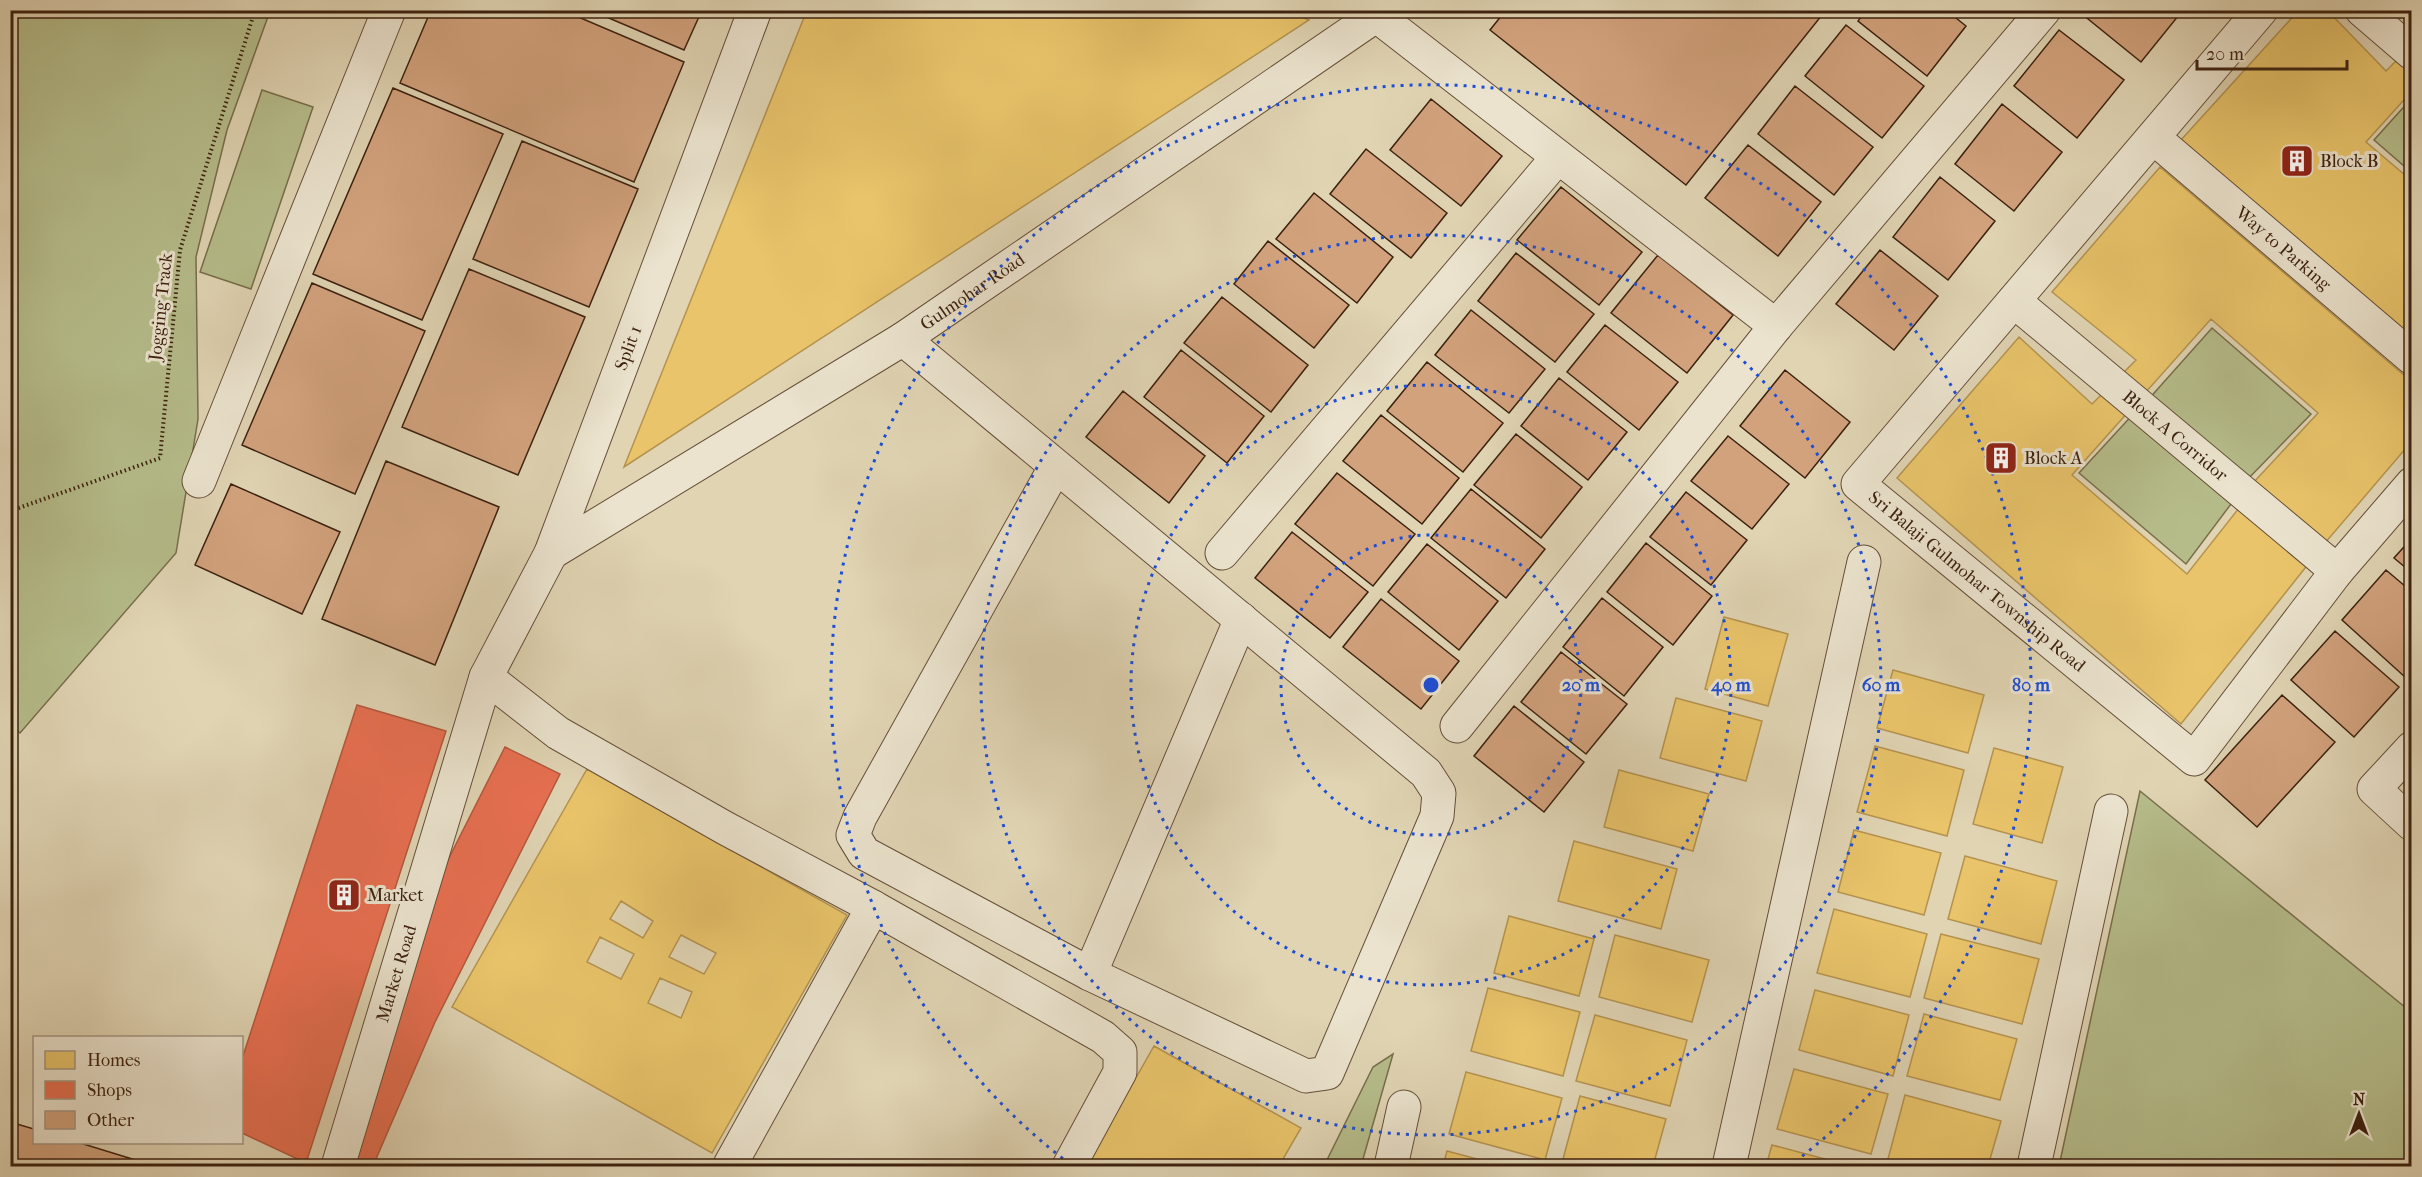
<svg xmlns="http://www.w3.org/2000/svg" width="2422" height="1177" font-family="'IM FELL French Canon',serif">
<rect width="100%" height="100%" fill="#e0d4b3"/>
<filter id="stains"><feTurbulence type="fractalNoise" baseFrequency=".00333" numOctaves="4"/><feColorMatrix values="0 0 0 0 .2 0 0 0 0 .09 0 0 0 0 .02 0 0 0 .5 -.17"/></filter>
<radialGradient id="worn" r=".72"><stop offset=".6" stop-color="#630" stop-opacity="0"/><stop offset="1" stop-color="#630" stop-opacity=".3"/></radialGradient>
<path fill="#b5bc8a" stroke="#786e4c" stroke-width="1.5" d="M10 11H270L227 130 196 257 198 419 176 553 20 733 10 724Z
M262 90 313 107 251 289 200 272Z
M2411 99V172L2374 140Z
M2212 328 2311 414 2246 481 2147 401Z
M2136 411 2237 496 2186 564 2079 473Z
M2140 791 2411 1012V1166H2059Z
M1393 1054 1361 1166H1324L1373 1067Z"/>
<path fill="#e9c46a" stroke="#b5934f" stroke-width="1.5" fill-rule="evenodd" d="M807 10H1284L1309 20 624 467Z
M2299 10H2327L2386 71 2412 45V91L2366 142 2412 181V336L2181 140Z
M2160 167 2412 382V441L2325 543 2253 483 2318 413 2211 319 2072 475 2187 574 2243 503 2313 558 2181 724 1897 478 2019 337 2092 404 2136 360 2052 292Z
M1724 617 1788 634 1768 706 1705 689Z
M1893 670 1984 695 1968 753 1877 728Z
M1676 698 1762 721 1746 781 1660 758Z
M1875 746 1964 770 1947 836 1857 812Z
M1994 748 2063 767 2042 843 1973 824Z
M587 769 847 915 712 1153 452 1007ZM621 901 653 921 643 938 610 919ZM681 935 716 953 704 974 669 957ZM600 937 634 954 621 979 587 962ZM660 978 692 992 681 1018 648 1003Z
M1619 770 1709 794 1693 851 1604 827Z
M1854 830 1941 853 1924 915 1838 892Z
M1574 841 1677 869 1661 929 1558 901Z
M1965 856 2057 881 2041 944 1948 919Z
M1834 909 1927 934 1910 997 1817 973Z
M1509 916 1594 939 1579 996 1494 973Z
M1941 934 2039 959 2022 1024 1924 998Z
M1615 935 1709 960 1692 1022 1599 997Z
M1488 988 1580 1012 1563 1076 1471 1051Z
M1815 990 1909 1015 1893 1076 1799 1050Z
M1924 1014 2017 1039 2000 1100 1907 1076Z
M1595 1015 1687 1040 1670 1106 1576 1081Z
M1154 1046 1301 1128 1279 1166H1086Z
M1794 1069 1888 1094 1871 1154 1777 1129Z
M1466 1072 1562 1098 1545 1160 1449 1134Z
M1905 1095 2001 1121 1988 1166H1914L1888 1159Z
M1580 1096 1666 1119 1653 1166H1589L1563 1159Z
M1772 1145 1851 1166H1766Z
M1447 1151 1503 1166H1443Z"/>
<path fill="#e76f51" stroke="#b4583d" stroke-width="1.5" d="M357 705 446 731 306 1163 242 1133V1059Z
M505 747 560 774 435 1022 373 1166H338L403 949Z"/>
<path fill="#d2a27d" stroke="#3c210f" stroke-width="1.5" d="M431 10H562L684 62 634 182 400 83Z
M590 10H702L684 50Z
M1506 10H1826L1686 185 1490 30Z
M1866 10H1946L1966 26 1927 76 1858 21Z
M2077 10H2183L2141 62Z
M1846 25 1924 86 1882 138 1805 76Z
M2059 30 2124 80 2077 138 2014 86Z
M1795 86 1873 147 1834 195 1758 134Z
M393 88 503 134 422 320 313 274Z
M1431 99 1502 156 1461 206 1390 150Z
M2002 104 2062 152 2014 211 1955 164Z
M522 141 638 189 589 307 473 259Z
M1748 145 1821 202 1778 256 1705 198Z
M1366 149 1447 213 1411 258 1330 194Z
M1940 177 1995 221 1948 280 1893 237Z
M1561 187 1642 252 1599 305 1517 240Z
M1314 193 1393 257 1357 303 1276 239Z
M1268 241 1349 305 1314 348 1234 284Z
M1880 250 1938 296 1894 350 1836 304Z
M1516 253 1594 314 1555 362 1478 301Z
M1658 255 1733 315 1687 373 1611 313Z
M469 269 585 317 518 475 402 427Z
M312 283 425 331 355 494 242 445Z
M1222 297 1308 365 1271 412 1184 343Z
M1471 310 1545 369 1509 413 1435 355Z
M1605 325 1678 382 1639 430 1567 372Z
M1181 350 1264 416 1227 463 1144 397Z
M1427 362 1503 423 1463 472 1387 411Z
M1785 370 1850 422 1805 478 1740 426Z
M1559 378 1627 432 1588 480 1521 426Z
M1123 391 1205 456 1169 503 1086 437Z
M1381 415 1459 478 1422 524 1343 461Z
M1516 434 1582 487 1541 538 1474 485Z
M1728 436 1789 484 1752 529 1691 481Z
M386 461 499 507 435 665 322 619Z
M1337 473 1415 534 1373 586 1295 524Z
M231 484 340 532 302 614 195 565Z
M1471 489 1545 549 1506 598 1431 538Z
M1686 492 1747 540 1711 585 1650 537Z
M1292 532 1368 592 1330 638 1255 578Z
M2412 538V573L2394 558Z
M1646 543 1712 596 1673 645 1607 592Z
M1427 544 1498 601 1459 650 1388 592Z
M2386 570 2412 592V670L2405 677 2342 620Z
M1602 598 1663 647 1624 696 1563 647Z
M1381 599 1459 661 1421 709 1343 647Z
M2335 631 2399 687 2354 737 2291 680Z
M1561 652 1627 704 1586 754 1521 702Z
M2282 695 2335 742 2257 827 2205 780Z
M1514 706 1584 762 1544 812 1474 756Z
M10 1122 34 1129V1142H77L155 1166H10Z"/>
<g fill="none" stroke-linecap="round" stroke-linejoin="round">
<g stroke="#654e38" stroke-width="35">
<g id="minor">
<path d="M1365 10 1377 16 1776 326"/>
<path id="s1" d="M2261 10 1858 484 2194 759 2337 571 2412 484"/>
<path d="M2362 10 2412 53"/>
<path id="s2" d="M2154 138 2412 358"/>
<path id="s3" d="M2014 301 2337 571"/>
<path d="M903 339C1078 483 1252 628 1426 773L1439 793 1437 816 1327 1073 1306 1076 1090 974 864 853 853 835 860 817 1056 466"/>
<path d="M199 481 389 10"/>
<path id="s4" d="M551 553 903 339 1384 10"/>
<path d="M1222 553 1558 157"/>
<path d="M486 677 558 733 725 828 873 907 1103 1037 1120 1052V1072L1069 1166"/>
<path d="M1457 726 1776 326 2044 10"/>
<path d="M2412 748 2374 789 2412 824"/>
<path d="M1090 974 1241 619"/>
<path d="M730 1165 873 907"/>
<path id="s5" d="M338 1166 486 677 551 553 755 10"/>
<path d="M1391 1166 1404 1107"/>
<path d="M1729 1166 1864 562"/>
<path d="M2034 1166 2111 811"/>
</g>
</g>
<path stroke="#3c210f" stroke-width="4" stroke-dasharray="1.5 3" stroke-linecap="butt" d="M10 511 160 458 180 250 255 10"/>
<use href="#minor" stroke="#ebe3ce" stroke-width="33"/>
</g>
<g fill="none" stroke="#1d4ed8" stroke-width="3" stroke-dasharray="3 6">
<circle cx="1431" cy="685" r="150"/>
<circle cx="1431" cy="685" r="300"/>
<circle cx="1431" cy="685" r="450"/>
<path d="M1070 1164A600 600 0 1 1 1792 1164"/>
</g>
<defs>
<g id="building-square" transform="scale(1.725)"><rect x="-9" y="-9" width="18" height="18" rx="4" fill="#8f2418" stroke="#ebe3ce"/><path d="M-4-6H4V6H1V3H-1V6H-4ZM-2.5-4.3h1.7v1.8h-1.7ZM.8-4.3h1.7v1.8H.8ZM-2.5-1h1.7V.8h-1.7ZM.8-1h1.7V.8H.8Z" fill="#fff"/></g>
</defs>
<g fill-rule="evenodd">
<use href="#building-square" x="2297" y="161"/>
<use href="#building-square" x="2001" y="458"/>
<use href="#building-square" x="344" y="895"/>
</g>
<g text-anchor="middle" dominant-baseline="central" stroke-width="6" stroke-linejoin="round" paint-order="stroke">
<g font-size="18" fill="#3c210f" stroke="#ebe3ce" text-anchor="start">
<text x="2320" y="161">Block B</text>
<text x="2024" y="458">Block A</text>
<text x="367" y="895">Market</text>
</g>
<g font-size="18" fill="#3c210f" stroke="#ebe3ce">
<text stroke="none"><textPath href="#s2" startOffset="170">Way to Parking</textPath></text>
<text stroke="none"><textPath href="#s4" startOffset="496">Gulmohar Road</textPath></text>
<text transform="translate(161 307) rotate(-84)">Jogging Track</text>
<text stroke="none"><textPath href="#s5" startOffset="870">Split 1</textPath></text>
<text stroke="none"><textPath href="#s3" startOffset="210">Block A Corridor</textPath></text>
<text stroke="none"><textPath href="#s1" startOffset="776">Sri Balaji Gulmohar Township Road</textPath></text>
<text stroke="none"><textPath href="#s5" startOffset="201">Market Road</textPath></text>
</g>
</g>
<circle cx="1431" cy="685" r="9" fill="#1d4ed8" stroke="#ebe3ce" stroke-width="3"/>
<g font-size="18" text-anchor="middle" font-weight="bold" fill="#1d4ed8" stroke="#ebe3ce" stroke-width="6" stroke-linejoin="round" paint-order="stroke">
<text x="1581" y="691">20 m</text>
<text x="1731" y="691">40 m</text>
<text x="1881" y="691">60 m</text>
<text x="2031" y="691">80 m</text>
</g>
<rect width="2422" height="1177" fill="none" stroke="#e0d4b3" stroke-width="36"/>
<rect x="12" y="12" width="2398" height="1153" fill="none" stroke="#3c210f" stroke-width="3"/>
<rect x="18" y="18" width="2386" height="1141" fill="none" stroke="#3c210f" stroke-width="1.5"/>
<rect x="33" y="1036" width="210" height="108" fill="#ebe3ce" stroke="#a59582" stroke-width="1.5"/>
<rect x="45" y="1051" width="30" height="18" fill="#e9c46a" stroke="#a59582" stroke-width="1.5"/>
<text x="87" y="1066" font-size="18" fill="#3c210f">Homes</text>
<rect x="45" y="1081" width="30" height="18" fill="#e76f51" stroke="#a59582" stroke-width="1.5"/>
<text x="87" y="1096" font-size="18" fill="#3c210f">Shops</text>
<rect x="45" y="1111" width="30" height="18" fill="#d2a27d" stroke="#a59582" stroke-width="1.5"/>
<text x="87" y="1126" font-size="18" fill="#3c210f">Other</text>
<g transform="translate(2359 1114)" stroke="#ebe3ce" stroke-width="4.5" paint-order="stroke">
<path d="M0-4.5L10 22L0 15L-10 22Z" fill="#3c210f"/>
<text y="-9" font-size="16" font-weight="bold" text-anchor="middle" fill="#3c210f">N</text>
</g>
<path d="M2197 60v9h150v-9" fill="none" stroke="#3c210f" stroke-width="3"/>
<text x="2206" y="60" font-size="18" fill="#3c210f" stroke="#ebe3ce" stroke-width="4.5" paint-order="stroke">20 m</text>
<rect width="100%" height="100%" filter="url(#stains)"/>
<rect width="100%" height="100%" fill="url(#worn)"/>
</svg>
